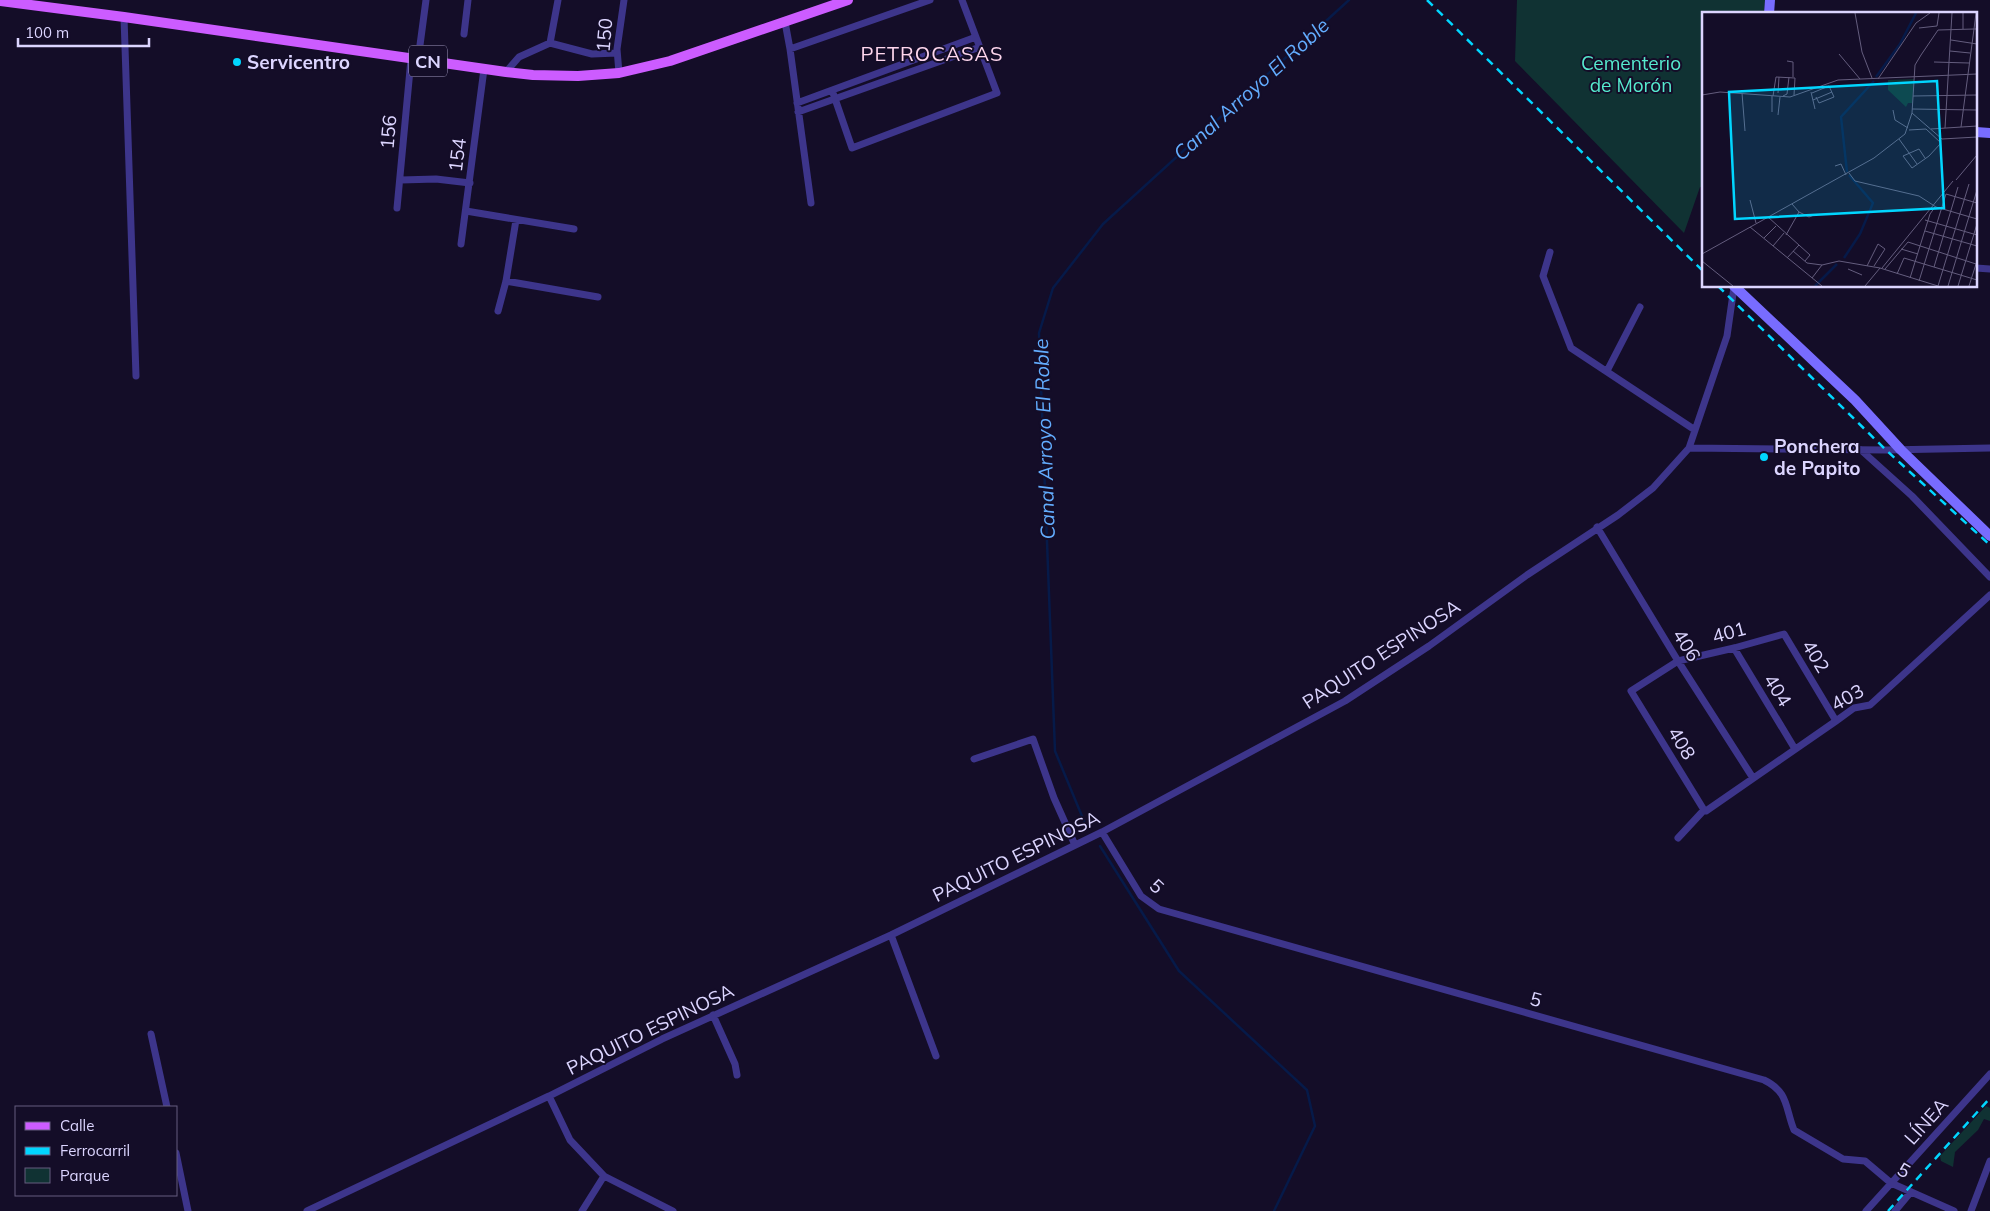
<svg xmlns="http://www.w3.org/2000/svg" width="1990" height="1211" font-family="Mulish,sans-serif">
<rect width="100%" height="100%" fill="#140d28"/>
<path fill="#103233" d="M1517 0H1765L1764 14H1704V188L1700 187 1684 233 1515 61Z
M1986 1106 1990 1108V1121L1984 1119 1978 1130 1955 1152 1953 1167 1941 1161 1940 1156Z"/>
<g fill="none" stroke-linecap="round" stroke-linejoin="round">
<path stroke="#061a49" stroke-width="2.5" d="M1084 821 1055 751 1039 333 1053 288 1103 224 1349 0
M1100 846 1179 971 1307 1090 1315 1126 1274 1211"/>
<path stroke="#3d358b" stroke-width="7" d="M124 17 136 376
M785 22 790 49 811 203
M464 34 468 0
M550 43 592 54 617 53
M550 43 558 0
M790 49 930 0
M418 60 426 0
M506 72 519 57 550 43
M619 73 617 49 624 0
M832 90 852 148 997 93 962 0
M797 103 976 37
M798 112 980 47
M401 180 436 179 470 183
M397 208 411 59
M466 211 574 229
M461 244 484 69
M1550 252 1543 276 1571 348 1695 430
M1976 268 1990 269
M506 281 598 297
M498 311 506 281 516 220
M1607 371 1640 307
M1689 448 1886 450 1990 448
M1861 450 1912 496 1990 577
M1597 527 1678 661 1753 778
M1734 648 1795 749
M1836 721 1784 634 1734 648 1678 661 1631 691 1704 810 1706 811 1836 721 1854 708 1870 705 1990 595
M974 759 1033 739 1054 798 1075 845
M1102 832 1141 896 1159 909 1764 1080C1789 1092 1785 1108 1794 1130L1843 1159 1865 1161 1891 1183 1954 1211
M1678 838 1704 810
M891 935 936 1056
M713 1015 735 1064 737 1075
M151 1034 167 1107
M549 1096 570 1140 604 1176 673 1211
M176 1153 188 1211
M307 1211 549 1096 662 1039 891 935 1102 832 1345 701 1429 646 1527 575 1618 515 1653 488 1689 448 1727 336 1734 287
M582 1211 604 1176
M1866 1211 1990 1074
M1895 1211 1910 1193
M1971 1211 1990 1161"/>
<path stroke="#786cff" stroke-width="10" d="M1769 14 1770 0
M1976 132 1990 133
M1734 286 1855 400 1901 450 1990 536"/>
<path stroke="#cc5cff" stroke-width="10" d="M0 1 124 17 506 72 533 75 578 76 619 73 670 61 848 0"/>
<path stroke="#01d6ff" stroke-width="2.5" stroke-dasharray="8 6" stroke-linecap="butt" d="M1427 0 1704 272
M1718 286 1886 450 1990 545
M1888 1211 1990 1098"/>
</g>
<g fill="#01d6ff" stroke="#140d28" stroke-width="2">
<circle cx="237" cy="62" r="5"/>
<circle cx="1764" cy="457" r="5"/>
</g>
<g text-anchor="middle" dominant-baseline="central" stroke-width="4" stroke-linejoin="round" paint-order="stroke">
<rect fill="#140d28" stroke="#a099be" stroke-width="1" x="409" y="45.5" width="38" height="31" rx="4"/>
<g font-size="18" font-weight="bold" fill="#dcd5ff">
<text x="428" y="61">CN</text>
</g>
<g font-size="19" fill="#dcd5ff" stroke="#140d28">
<text transform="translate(604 35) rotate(-85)">150</text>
<text transform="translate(388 132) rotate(-85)">156</text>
<text transform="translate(457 155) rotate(-83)">154</text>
<text transform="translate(1729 632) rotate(-15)">401</text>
<text transform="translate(1687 645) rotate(58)">406</text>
<text transform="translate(1381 654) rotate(-33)">PAQUITO ESPINOSA</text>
<text transform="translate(1816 656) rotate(59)">402</text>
<text transform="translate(1778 690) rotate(58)">404</text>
<text transform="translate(1847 697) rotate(-29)">403</text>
<text transform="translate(1682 743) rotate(59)">408</text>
<text transform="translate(1016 856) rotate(-26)">PAQUITO ESPINOSA</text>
<text transform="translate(1157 886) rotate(44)">5</text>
<text transform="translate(1536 999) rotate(16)">5</text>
<text transform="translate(650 1029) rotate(-26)">PAQUITO ESPINOSA</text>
<text transform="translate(1926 1121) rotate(-48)">LÍNEA</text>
<text transform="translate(1904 1170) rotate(31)">5</text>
</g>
<g font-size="19" font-weight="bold" fill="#dcd5ff" stroke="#140d28" text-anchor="start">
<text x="247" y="62">Servicentro</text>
<text x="1774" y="446">Ponchera<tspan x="1774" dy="22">de Papito</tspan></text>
</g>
<g font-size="19" fill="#56eace" stroke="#140d28">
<text x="1631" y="63">Cementerio<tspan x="1631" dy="22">de Morón</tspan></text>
</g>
<g font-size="20" letter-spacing="1" fill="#ffd7ee" stroke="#140d28">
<text x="932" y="53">PETROCASAS</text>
</g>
<g font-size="20" font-style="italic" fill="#63adff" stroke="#140d28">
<text transform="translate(1251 89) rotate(-42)">Canal Arroyo El Roble</text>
<text transform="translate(1044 439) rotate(-92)">Canal Arroyo El Roble</text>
</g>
</g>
<g transform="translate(1702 12)">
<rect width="275" height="275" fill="#140d28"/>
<path d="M212 67 210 91H206L204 95 186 78V68Z" fill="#103233"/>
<path fill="none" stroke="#061a49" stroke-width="2.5" d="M174 65 198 32 214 1M145 160 139 105 172 69M142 246 158 222 171 191 147 163M113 274 135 252"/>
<path fill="none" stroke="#645d7e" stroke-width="1" d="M153 1 160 40 170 66M274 1 272 17 236 18 219 43 213 53 210 101 240 127 275 125M217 16 235 14 237 1M261 17V1M249 28 275 32M248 39 268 41M137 42 158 67M85 49 91 50V65M232 50 267 51M176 67 214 11 228 1M109 80 113 97M40 81 43 119M76 81 77 65M110 81 127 74 132 85 117 91 114 85M0 83 18 80 88 85 136 68 275 62M71 84 74 65 93 66 92 83M81 84 85 82 87 65M211 84 275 83M111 88 130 80M210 97 275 98M191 98 193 108 206 116M70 100V84M76 103 78 85M259 115 272 17H275M243 116 250 1M229 117 275 114M207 118 224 117M197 127 215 152M223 146 217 137 201 144 210 156 227 144 239 131 224 117M133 154 139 152 144 163M147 161 153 169 217 184 234 195 275 207M254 168 275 143M48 188 54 211M90 192 97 200 107 205 112 203M66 205 108 243 103 249M223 208 275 223M48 215 120 274M223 219 275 234M84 223 97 200M62 226 74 214M71 234 82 221M199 237 216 242M91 239 105 251 120 253 137 249 178 256 236 274M0 242 172 146 203 122 210 101M85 246 97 233M0 249 31 274M165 254 176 232 183 237 172 254M232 255 256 175M180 256 251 169M146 257 160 263M183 257 206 230 274 252M195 262 202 246 275 268M110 266 120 253M208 266 228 202 233 195M217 269 244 182 275 191M163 274 178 256M236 274 267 172M246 274 275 178M256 274 275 212M267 274 275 249"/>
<path fill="#01d6ff" fill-opacity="0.15" stroke="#01d6ff" stroke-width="2.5" d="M235 69 242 196 33 207 27 80Z"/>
<rect width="275" height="275" fill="none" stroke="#dcd5ff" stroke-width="2.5"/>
</g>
<rect x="15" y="1106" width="162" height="90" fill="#140d28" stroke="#645d7e"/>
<rect x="25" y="1122" width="25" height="8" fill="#cc5cff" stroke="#645d7e"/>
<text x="60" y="1131" font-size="15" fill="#dcd5ff">Calle</text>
<rect x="25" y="1147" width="25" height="8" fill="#01d6ff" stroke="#645d7e"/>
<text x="60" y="1156" font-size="15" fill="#dcd5ff">Ferrocarril</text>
<rect x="25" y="1168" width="25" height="15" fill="#103233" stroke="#645d7e"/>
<text x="60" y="1181" font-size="15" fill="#dcd5ff">Parque</text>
<path d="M18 38v8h131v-8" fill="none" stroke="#dcd5ff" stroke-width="2.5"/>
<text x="25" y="38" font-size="15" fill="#dcd5ff" stroke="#140d28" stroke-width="4" paint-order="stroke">100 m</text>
</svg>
